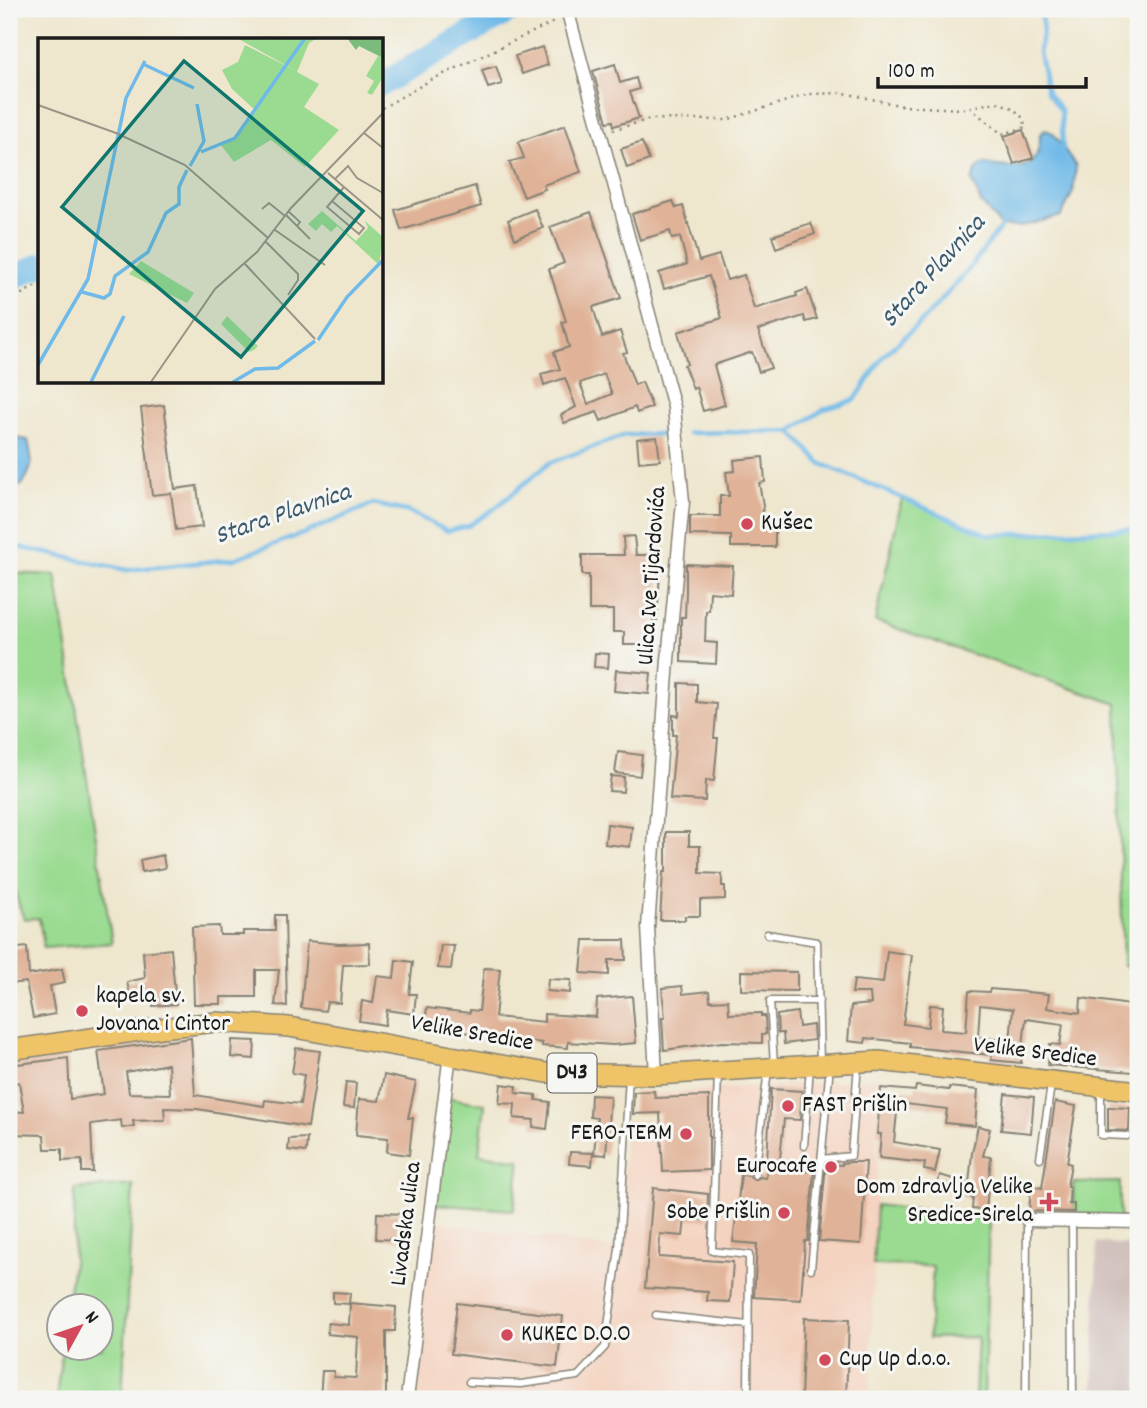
<svg xmlns="http://www.w3.org/2000/svg" width="1147" height="1408" font-family="Dekko,sans-serif">
<rect width="100%" height="100%" fill="#f6f6f2"/>
<filter id="ink" filterUnits="userSpaceOnUse"><feTurbulence type="fractalNoise" baseFrequency=".0143" numOctaves="2"/><feDisplacementMap in="SourceGraphic" scale="14" xChannelSelector="R" yChannelSelector="G"/><feConvolveMatrix kernelMatrix="1 2 1 2 8 2 1 2 1" color-interpolation-filters="sRGB"/></filter>
<filter id="wash" filterUnits="userSpaceOnUse"><feTurbulence type="fractalNoise" baseFrequency=".00686" numOctaves="4" result="noise"/><feDisplacementMap in="SourceGraphic" scale="28" xChannelSelector="R" yChannelSelector="G"/><feGaussianBlur stdDeviation="1.57" result="paint"/><feColorMatrix in="noise" values="0 0 0 0 0 0 0 0 0 0 0 0 0 0 0 0 0 1.4 0 .05"/><feComposite in="paint" operator="in"/></filter>
<g filter="url(#wash)">
<rect width="100%" height="100%" fill="#eee6cd"/>
<path fill="#f4d3c0" d="M876 1079 877 1172 870 1399H407L429 1221 619 1249 626 1121 658 1120V1093Z"/>
<path fill="#d0c0bc" d="M1097 1242 1138 1246V1399H1093Z"/>
<path fill="#9adb91" stroke="#5b7c56" stroke-width="2" d="M902 498 989 535 1138 528V969L1123 966 1117 704 875 621Z
M9 573 56 575 112 943 44 948 39 918 24 919 17 899 9 860Z
M444 1097 485 1104 479 1154 520 1160 514 1210 431 1204Z
M1120 1182V1222H1074L1073 1183Z
M133 1185 122 1399H56L62 1349 102 1348V1306H67L73 1263 75 1189Z
M876 1205 989 1219 984 1399H975L978 1337 929 1338 933 1266 873 1265Z"/>
<path fill="#6fbae8" stroke="#466b82" stroke-width="2" d="M1045 130 1053 133 1076 166 1073 192 1061 216 1019 227 1001 226 981 203 972 180C975 173 977 165 986 164 986 164 996 166 996 166 1026 170 1040 166 1040 134Z
M17 438 28 440C33 462 34 466 22 485L9 489V464Z"/>
<g fill="none" stroke-linecap="round" stroke-linejoin="round">
<path stroke="#6fbae8" stroke-width="4.5" d="M1040 9 1043 30 1039 51 1047 92 1061 110 1063 148 1061 152
M791 431 820 463 989 535 1138 529
M688 433 791 431 824 409 855 400 884 355 923 320 967 272 1003 224
M9 545 127 570 234 559 305 533 373 504 410 512 447 531 468 526 494 509 549 463 626 435 665 434"/>
<path stroke="#6fbae8" stroke-width="24" d="M382 84 513 9
M9 280 40 265"/>
</g>
<g id="blocks">
<path fill="#e0b297" fill-rule="evenodd" d="M542 47 548 65 522 74 515 56Z
M615 64 620 83 636 78 639 89 630 92 639 118 614 126 613 121 607 122 593 71Z
M496 66 502 84 488 88 482 70Z
M565 125 581 172 543 185 545 189 524 197 509 162 524 158 518 142Z
M1023 130 1033 158 1014 164 1004 136Z
M642 142 649 160 627 168 621 149Z
M475 186 481 206 401 230 395 210Z
M673 201 676 208 683 206 699 261 719 255 727 280 744 275 754 309 797 296 796 293 807 289 817 319 806 322 804 316 758 330 771 368 759 372 752 352 714 365 725 405 703 411 696 387 693 389 684 365 687 364 678 332 722 318 709 276 664 289 659 273 687 264 680 237 672 239 670 231 640 240 632 214Z
M535 209 543 228 515 239 508 220Z
M591 212 621 298 593 307 602 337 620 331 627 352 623 353 635 385 642 382 652 407 637 413 635 407 601 421 597 412 564 423 561 415 576 407 565 378 544 385 541 374 560 369 554 352 569 347 562 322 566 321 549 269 564 263 550 227ZM604 374 612 394 588 404 580 383Z
M811 223 815 234 776 248 772 236Z
M164 405 175 489 197 486 202 527 176 530 171 493 152 495 141 408Z
M657 437 660 460 639 462 637 439Z
M763 457 765 482 759 483 763 505 762 528 775 529V547H731V536L690 535V516H720V496H729L726 472 735 471 734 460Z
M634 536 636 555H661L657 620H653V645H624V632H613V610H589V575H582V555H624L623 537Z
M686 564 733 566 731 594 710 592 709 611H706L705 642 717 643 716 664 681 662V617H685L686 591Z
M595 653 609 654 608 668 594 667Z
M616 670 651 673 649 694 614 691Z
M679 683 697 684V702L717 704 714 738H718L714 781 706 780 705 801 670 799 676 735H673V715L679 716Z
M618 752 642 755 640 776 615 773Z
M611 776 624 777 623 792 609 791Z
M607 824 632 827 630 847 605 844Z
M666 832H689V846H700V873L722 874V886H725V899L700 900V916H685V920H660L663 872H666Z
M163 855 165 868 142 872 140 860Z
M275 915H285L287 1007 275 1005 279 970H256V997H221V1004H194L192 927 219 926 220 935H243V931H275Z
M584 940H625L626 960H609V975L581 973Z
M307 941 339 944 369 943 370 964 343 965 340 1003 327 1002 325 1011 301 1008Z
M441 945 454 946 451 969 438 968Z
M27 947 29 975 62 969 65 983 50 986 55 1014 33 1018 26 982 9 984V949Z
M171 949 176 1004 153 1006 152 990 130 995 127 982 145 978 143 952Z
M887 951 912 955 903 1024 928 1027 930 1005 943 1006 941 1030 966 1032 969 991 989 992 990 989 1049 994 1047 1008 1080 1013 1081 998 1137 1006 1133 1072 1048 1065 1050 1044 1060 1045 1063 1024 1026 1019 1021 1063 991 1060 992 1055 910 1047V1043L866 1038 865 1043 848 1041 851 1006 871 1004 870 993H852L854 980 883 983ZM980 1005 1013 1009 1010 1041 978 1037Z
M396 960 413 962 409 994H416L414 1014 387 1010 385 1025 359 1021 362 1001 373 1003 377 976 394 978Z
M484 968 500 969 495 1017 544 1022V1014L596 1017 597 999 632 996 636 1043 613 1045 568 1042V1048L542 1046V1043L499 1038V1036L424 1028 427 1008 470 1013V1010L479 1011Z
M741 971 797 972V991L741 990Z
M548 979 571 980 570 993 547 991Z
M682 986 683 994 709 991 710 1001 728 1000 729 1014 761 1013V1016H765L766 1034 762 1035V1043L722 1042 664 1050 662 1018H665L662 988Z
M797 1012 799 1027 813 1025 814 1040 784 1044 783 1033H778L777 1015Z
M191 1038 195 1095 264 1106 265 1100 300 1104 304 1075 292 1073 296 1048 320 1051 308 1127 197 1109 164 1108 165 1120 133 1121 134 1126 122 1128 121 1120 91 1124 93 1172H82V1160L62 1161V1149H45L44 1135 9 1134V1111L24 1112 19 1082 11 1084 9 1065 68 1058 70 1099 104 1094 98 1051ZM168 1064 170 1094 129 1093 126 1072Z
M232 1040 255 1041 254 1059 231 1057Z
M384 1075 416 1082 408 1118H413L409 1155 387 1152 388 1138 356 1135 359 1099 379 1101Z
M346 1082 356 1083 354 1108 343 1107Z
M501 1084 517 1086 516 1093 536 1095V1100L550 1102 547 1129 533 1127 534 1120 514 1118 515 1104 499 1103Z
M916 1086 949 1090V1087L978 1090 975 1126 945 1123 947 1109 898 1103 894 1142 940 1150 935 1172 924 1170 925 1163 879 1158 881 1134H877L881 1088 915 1091Z
M771 1089 802 1091 800 1120 784 1119 779 1169 814 1172 808 1241H805L801 1300 754 1297 757 1244 733 1242 741 1175 749 1176 754 1180 760 1177 766 1178Z
M654 1091 655 1098 709 1096V1170L663 1172 660 1113 633 1114 634 1092Z
M1005 1094 1034 1097 1031 1133 1001 1130Z
M591 1095 610 1096 606 1155 594 1154 597 1118 590 1117Z
M1055 1102 1076 1106 1067 1163 1071 1164 1067 1186 1070 1187 1069 1204H1074V1212L1029 1211 1031 1186 1042 1188Z
M1108 1107 1130 1108 1129 1131 1108 1130Z
M978 1126 990 1129 983 1156 991 1157 986 1210 972 1209 973 1198 936 1187 940 1175 969 1184 972 1153Z
M307 1138 306 1152 288 1150 289 1139Z
M570 1152 593 1153 592 1166 569 1164Z
M852 1162H866L861 1244 819 1241 826 1164 842 1165V1163Z
M653 1188 708 1194 707 1220 685 1218 683 1236 660 1234 659 1257 733 1262 730 1302 707 1301 708 1292 645 1288Z
M377 1213 405 1214 404 1240 376 1239Z
M333 1292 350 1293 349 1304 333 1303Z
M350 1303 396 1307 395 1331H386V1397L337 1394 336 1399H320L322 1371H334V1377L356 1378 358 1337 327 1334 328 1323 349 1325Z
M457 1303 563 1316 557 1367 451 1354Z
M804 1318 849 1320 846 1399H801Z"/>
</g>
</g>
<g filter="url(#ink)">
<use href="#blocks" fill-opacity="0" stroke="#858174" stroke-width="2"/>
<g fill="none" stroke-linecap="round" stroke-linejoin="round">
<g stroke="#858174" stroke-width="9">
<path id="service" d="M767 934 817 942 820 1062
M774 1065 770 1001H819
M718 1073 712 1251 749 1255 748 1399
M1101 1091V1135L1127 1136
M804 1146 810 1067
M1040 1158 1051 1085
M821 1159 851 1156 858 1064
M755 1175 768 1070
M1072 1222 1073 1399
M811 1269 830 1065
M656 1315 748 1325
M469 1382 521 1384 578 1376 605 1347 619 1249 629 1076
M1026 1399 1027 1220"/>
</g>
<g stroke="#858174" stroke-width="15">
<path id="minor" d="M567 9 674 407 683 502 668 660 648 927 656 1075
M1027 1220 1138 1222
M407 1399 450 1054"/>
</g>
<g stroke="#858174" stroke-width="22">
<path id="primary" d="M9 1050 161 1028 216 1022 289 1027 547 1073 656 1075 879 1061 1138 1091"/>
</g>
<path stroke="#858174" stroke-width="2.5" stroke-dasharray="2 5" stroke-linecap="butt" d="M382 108 429 81 556 21
M613 130 650 119 726 120 809 94 844 93 903 106 961 109 997 102 1013 108 1023 118 1026 127 1002 134 969 107
M9 301 40 284"/>
<use href="#service" stroke="#fff" stroke-width="6"/>
<use href="#minor" stroke="#fff" stroke-width="12"/>
<use href="#primary" stroke="#efc469" stroke-width="19"/>
</g>
</g>
<g fill="#d1495b" stroke="#f6f6f2" stroke-width="2.5">
<circle cx="747" cy="524" r="7"/>
<circle cx="82" cy="1011" r="7"/>
<circle cx="788" cy="1106" r="7"/>
<circle cx="686" cy="1134" r="7"/>
<circle cx="831" cy="1167" r="7"/>
<path d="M1045.5 1191.5h7v7h7v7h-7v7h-7v-7h-7v-7h7z"/>
<circle cx="784" cy="1213" r="7"/>
<circle cx="507" cy="1335" r="7"/>
<circle cx="825" cy="1360" r="7"/>
</g>
<g text-anchor="middle" dominant-baseline="central" stroke-width="6" stroke-linejoin="round" paint-order="stroke">
<rect fill="#f6f6f2" stroke="#5d5d5c" stroke-width="2" x="547.5" y="1053.5" width="49" height="39" rx="5"/>
<g font-size="23" font-weight="bold" fill="#1c1c1c">
<text x="572" y="1073">D43</text>
</g>
<g font-size="24" fill="#1c1c1c" stroke="#f6f6f2" text-anchor="start">
<text x="761" y="524">Kušec</text>
<text x="96" y="997">kapela sv.<tspan x="96" dy="28">Jovana i Cintor</tspan></text>
<text x="802" y="1106">FAST Prišlin</text>
<text x="672" y="1134" text-anchor="end">FERO-TERM</text>
<text x="817" y="1167" text-anchor="end">Eurocafe</text>
<text x="1033" y="1188" text-anchor="end">Dom zdravlja Velike<tspan x="1033" dy="28">Sredice-Sirela</tspan></text>
<text x="770" y="1213" text-anchor="end">Sobe Prišlin</text>
<text x="521" y="1335">KUKEC D.O.O</text>
<text x="839" y="1360">Cup Up d.o.o.</text>
</g>
<g font-size="24" fill="#1c1c1c" stroke="#f6f6f2">
<text transform="translate(653 576) rotate(-86)">Ulica Ive Tijardovića</text>
<text transform="translate(472 1034) rotate(10)">Velike Sredice</text>
<text transform="translate(1035 1053) rotate(7)">Velike Sredice</text>
<text transform="translate(407 1224) rotate(-83)">Livadska ulica</text>
</g>
<g font-size="26" font-style="italic" fill="#3d5b6e" stroke="#f6f6f2">
<text transform="translate(934 272) rotate(-48)">Stara Plavnica</text>
<text transform="translate(283 515) rotate(-19)">Stara Plavnica</text>
</g>
</g>
<g transform="translate(38 38)">
<rect width="345" height="345" fill="#eee6cd"/>
<path d="M199 0H279L271 5 259 34 281 46 266 69 301 92 267 129 233 102 196 124 183 107 197 100 218 73 194 51 184 32 200 24 207 7 258 33ZM340 18 345 20V39L334 57 329 55 336 43 328 38ZM284 173 318 203 330 190 327 183 345 199 341 227 299 188 293 194 284 186 278 193 270 186ZM103 223 156 255 149 265 91 236ZM189 278 220 308 216 312 211 314 183 286Z" fill="#9adb91"/>
<path d="M309 0H345V20L321 8 318 12Z" fill="#7bbb7b"/>
<path fill="none" stroke="#6fbae8" stroke-width="3.5" d="M105 26 156 50M163 114 197 100 267 0M152 128 166 103 159 66M44 254 66 260 72 256 77 238 110 214 128 175 141 166V149L149 132M280 302 309 259 345 222M0 327 50 241 88 60 107 23M53 344 86 278M195 344 217 331 240 330 277 303"/>
<path fill="none" stroke="#9a9586" stroke-width="2" d="M0 67 78 95 147 127 230 200M326 95 345 110M290 135 306 149 289 169 321 196 326 190 294 163M297 141 310 128 319 140 345 155M306 149 345 182M224 171 231 165 247 178M250 173 262 184 259 188M248 177 272 201M237 192 287 227M228 204 260 236V242L250 257M207 226 277 301M113 344 177 251 219 214 253 170 345 75"/>
<path fill="#0f766e" fill-opacity="0.15" stroke="#0f766e" stroke-width="3.5" d="M146 23 325 173 203 319 24 169Z"/>
<rect width="345" height="345" fill="none" stroke="#1c1c1c" stroke-width="3.5"/>
</g>
<rect width="1147" height="1408" fill="none" stroke="#f6f6f2" stroke-width="35"/>
<g transform="translate(80 1327) rotate(50)"><circle r="33" fill="#f6f6f2" stroke="#9f9f9c" stroke-width="2"/>
<path d="M0-5L12 26L0 18L-12 26Z" fill="#d1495b"/>
<text y="-10" font-size="19" font-weight="bold" text-anchor="middle" fill="#1c1c1c">N</text>
</g>
<path d="M878 77v10h208v-10" fill="none" stroke="#1c1c1c" stroke-width="3.5"/>
<text x="888" y="77" font-size="21" fill="#1c1c1c" stroke="#f6f6f2" stroke-width="5" paint-order="stroke">100 m</text>
</svg>
